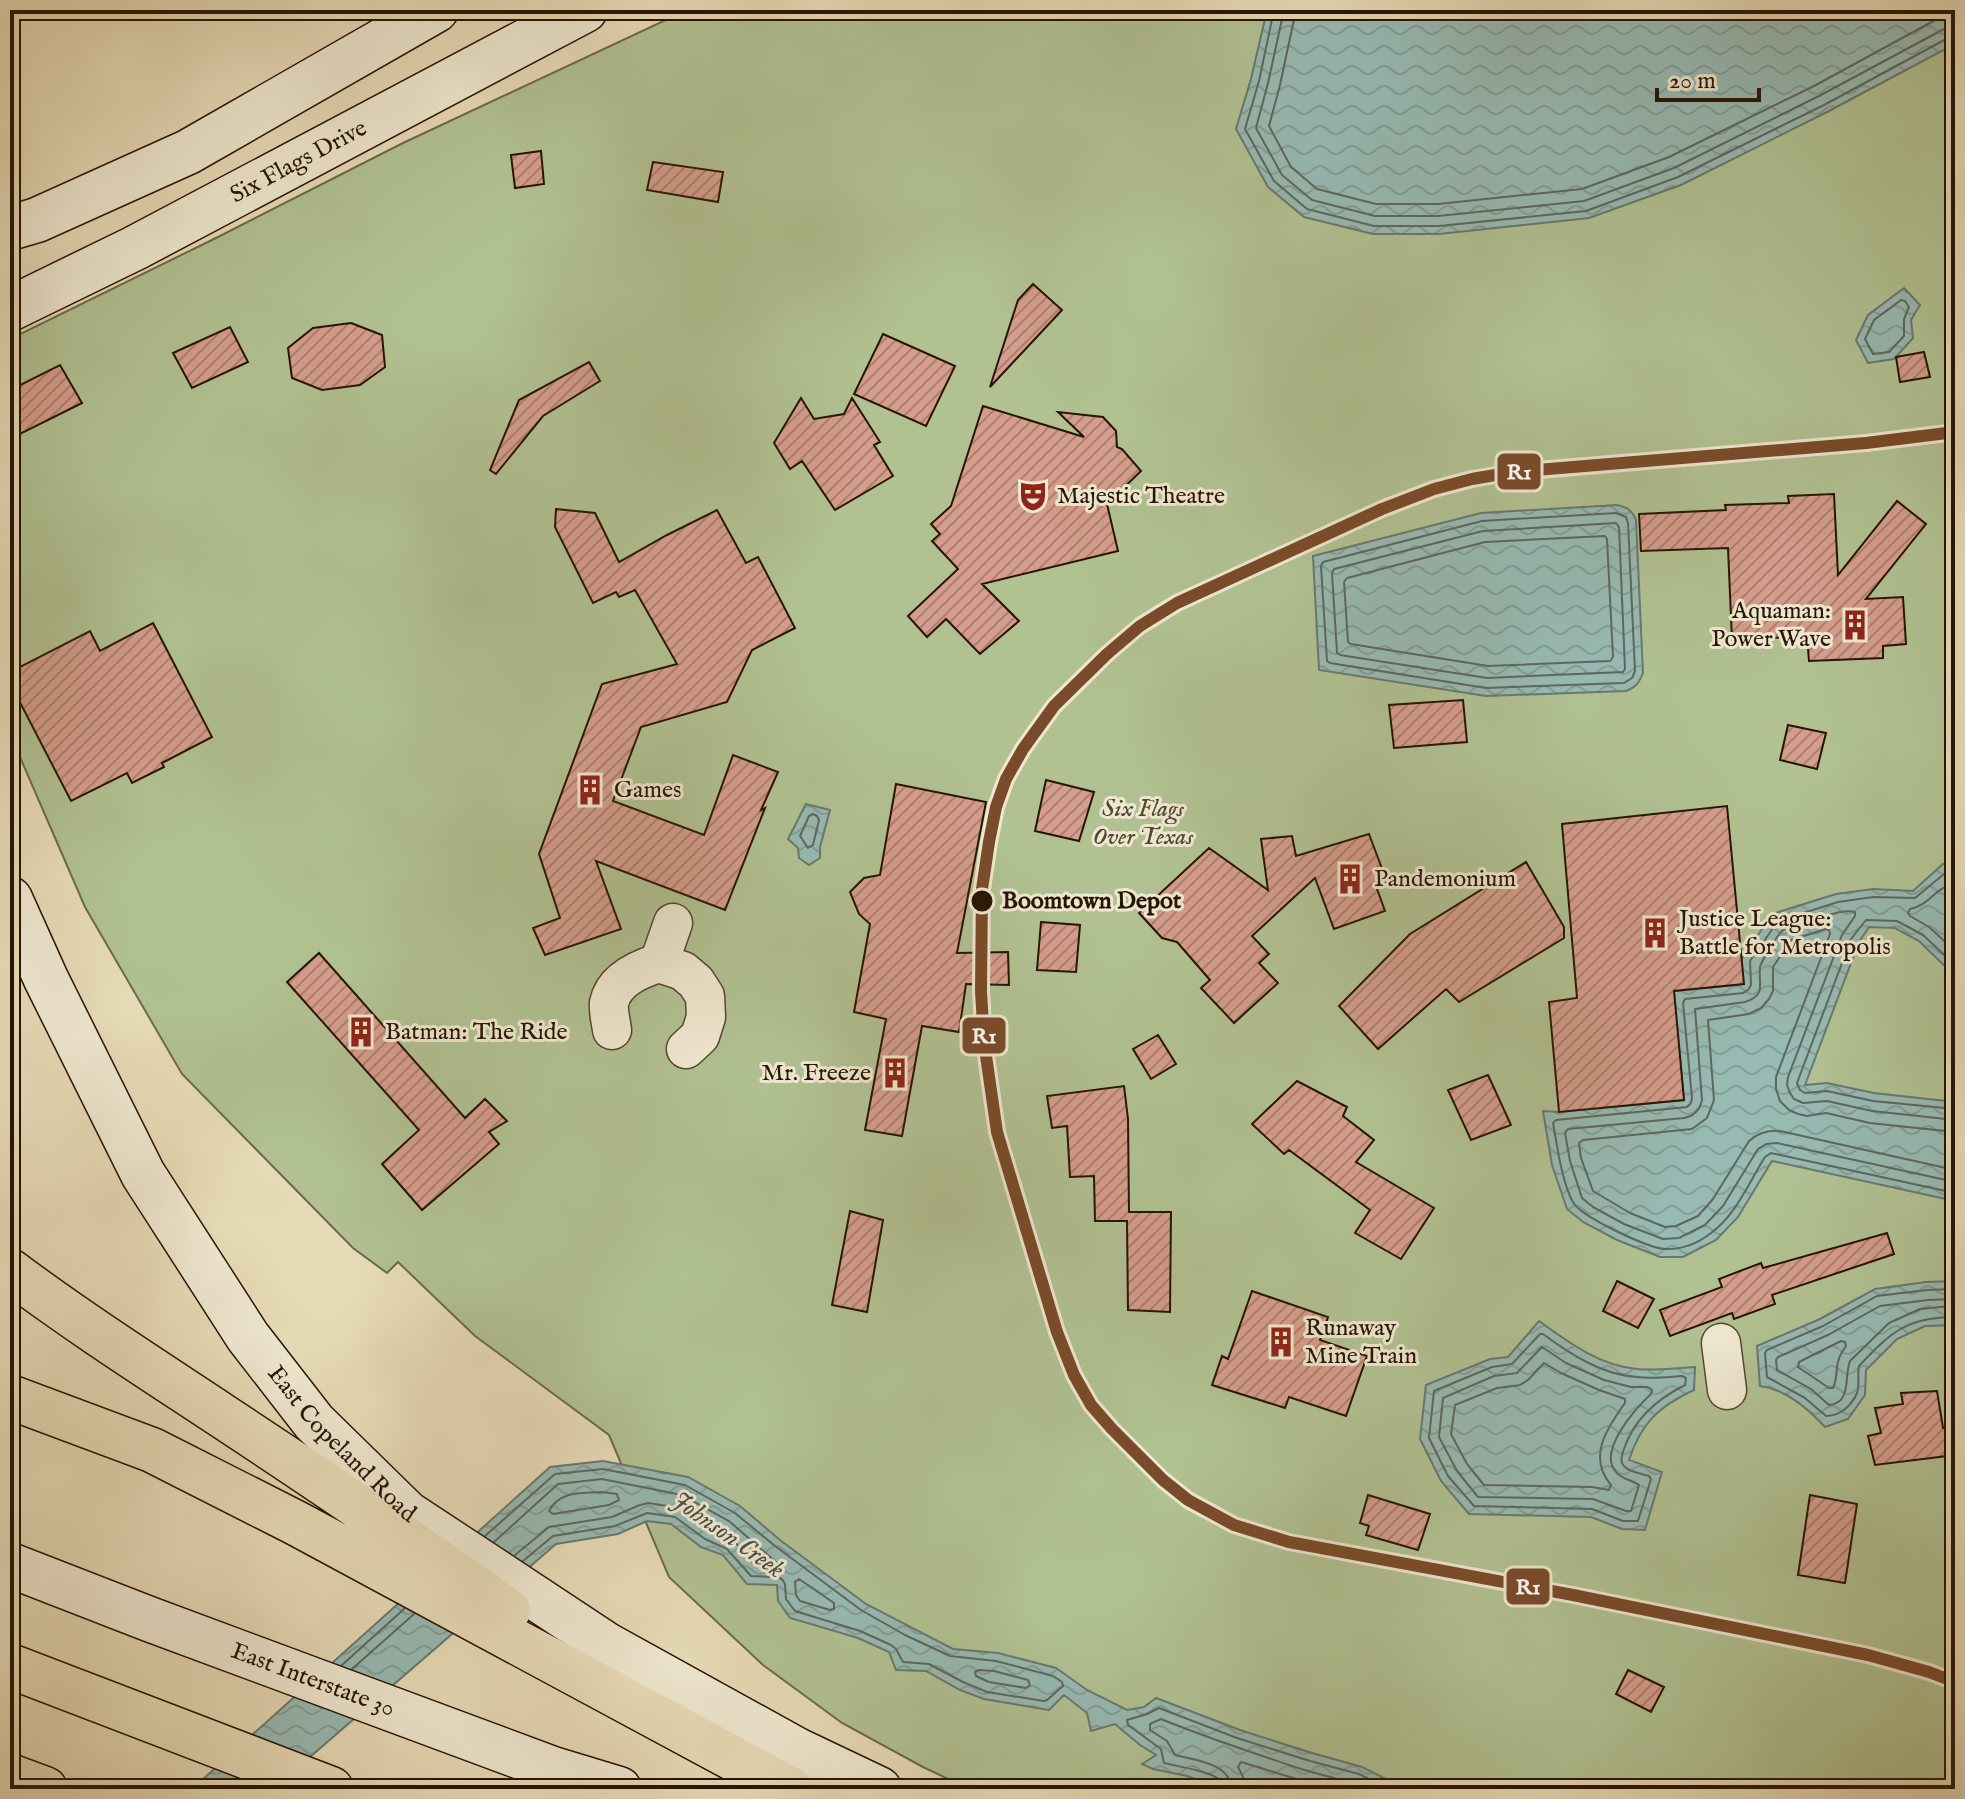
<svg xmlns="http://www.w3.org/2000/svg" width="1965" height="1799" font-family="'IM FELL English',serif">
<defs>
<pattern id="water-waves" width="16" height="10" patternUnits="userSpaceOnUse" patternTransform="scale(2)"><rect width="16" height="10" fill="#97bab3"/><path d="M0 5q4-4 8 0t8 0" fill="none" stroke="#829f98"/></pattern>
<pattern id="building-hatch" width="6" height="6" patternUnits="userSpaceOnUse" patternTransform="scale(2)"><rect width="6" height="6" fill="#d59d8b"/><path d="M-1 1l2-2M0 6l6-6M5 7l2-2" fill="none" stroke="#ad7f70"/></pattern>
</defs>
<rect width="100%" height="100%" fill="#e7dbb7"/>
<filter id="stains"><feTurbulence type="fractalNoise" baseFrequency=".0025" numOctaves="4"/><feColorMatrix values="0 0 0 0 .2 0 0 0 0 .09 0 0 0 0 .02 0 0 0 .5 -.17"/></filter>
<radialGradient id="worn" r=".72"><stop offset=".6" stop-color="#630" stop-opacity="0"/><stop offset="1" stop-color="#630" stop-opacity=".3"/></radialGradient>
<path fill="#b1c192" stroke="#6c6a4c" stroke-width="2" d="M687 10H1955V1789H969L923 1767 842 1723 763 1665 669 1577 609 1435 475 1336 398 1262 387 1273 353 1248 182 1074 85 907 10 734V339L218 237 403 143Z"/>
<path fill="url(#water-waves)" stroke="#6a786e" stroke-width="2" d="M1267 10H1955V44L1827 112 1681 185 1589 218 1439 234H1373L1304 217 1268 187 1236 129 1251 79Z
M1904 288 1920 305 1911 320 1913 338 1894 359 1868 363 1856 340 1868 315Z
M1617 505C1627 507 1632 510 1636 520L1643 673C1639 683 1636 687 1626 691L1486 696 1319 670 1313 556 1481 513Z
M806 804 830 810 820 847V858L809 865 799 858 798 848 788 839Z
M1943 864 1955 868V976L1919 941 1895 928 1869 927 1859 942 1805 1085 1827 1083 1874 1093 1955 1102V1201L1772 1161 1738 1217 1716 1240 1683 1257H1660L1617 1240 1583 1222 1567 1209 1552 1165 1543 1111 1559 1112 1684 1100 1674 991 1743 984 1741 960 1772 914 1836 894 1873 889 1913 891Z
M1955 1281V1325L1925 1326 1897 1339 1866 1370 1865 1395 1848 1419 1825 1427C1808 1409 1786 1389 1760 1386L1757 1346 1820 1319 1875 1289 1926 1282Z
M1539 1321C1568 1342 1600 1366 1637 1369 1656 1371 1676 1368 1695 1367L1694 1390C1659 1406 1641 1423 1629 1460L1662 1472 1645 1530 1622 1529 1591 1517 1469 1514 1441 1481 1420 1439 1426 1385 1490 1359 1508 1357Z
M603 1461 688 1477 740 1506 780 1540 866 1604 953 1649 998 1653 1056 1668 1087 1690 1127 1710 1144 1707 1156 1698 1240 1730 1312 1753 1362 1767 1406 1789H1224L1187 1776 1153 1769 1142 1764 1156 1755 1140 1745 1115 1724 1091 1731 1087 1713 1064 1695 1049 1710 984 1699 960 1690 926 1671 896 1670 889 1652 858 1638 790 1618 778 1601 777 1585 747 1584 723 1555 701 1547 671 1524 647 1521 618 1534 556 1544 273 1789H192L550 1467Z"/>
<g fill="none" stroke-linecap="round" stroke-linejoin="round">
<path stroke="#5e675c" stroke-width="2" d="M1274 10 1259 81 1245 129 1274 181 1307 209 1374 226H1439L1586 211 1678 177 1824 105 1948 38 1955 37
M1284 10 1268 83 1256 128 1282 175 1312 200 1375 216H1438L1584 201 1674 168 1819 96 1944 29 1955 27
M1296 10 1280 85 1269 126 1291 167 1317 189 1376 204H1438L1582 189 1669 157 1814 86 1939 18 1955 15
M1901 300 1905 301 1909 307 1904 319V336L1889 352 1873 354 1865 339 1874 320Z
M1616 513 1626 517 1628 523 1635 671 1632 678 1624 683 1486 688 1330 663 1327 661 1321 566 1323 562 1482 521Z
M1616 523 1619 527 1625 669 1623 672 1487 678 1340 655 1337 653 1332 573 1334 569 1483 531Z
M1605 536 1607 539 1613 657 1610 661 1488 666 1351 644 1348 642 1344 582 1347 578 1485 542Z
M813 814 817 816 819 820 813 845 808 848 800 836 809 816Z
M1955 875 1944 874 1915 898 1873 897 1838 902 1778 921 1750 961 1751 985 1748 990 1743 993 1685 999 1683 1003 1692 1098 1691 1103 1687 1107 1556 1120 1553 1123C1557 1145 1562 1183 1573 1202 1581 1217 1648 1248 1665 1249 1681 1250 1699 1243 1711 1233 1736 1215 1749 1182 1765 1157L1771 1153 1955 1193
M1955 885C1938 884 1929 906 1910 909L1908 913 1910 916 1929 927 1955 951
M1955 965 1923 935 1897 921 1866 920 1851 939 1797 1083 1800 1090 1805 1093 1827 1091 1873 1101 1955 1109
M1955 1120 1872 1111 1827 1101 1803 1103 1794 1099 1790 1093 1787 1085 1788 1077 1842 935 1855 916V912C1843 909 1830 915 1819 918 1810 921 1789 925 1783 930 1778 934 1761 962 1760 967 1758 984 1767 995 1745 1002L1695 1009 1702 1100C1700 1110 1694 1116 1684 1118L1568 1129 1565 1133 1570 1161 1582 1198 1593 1207 1624 1224 1663 1239 1679 1238 1705 1225 1723 1206 1758 1149 1766 1144 1777 1143 1955 1182
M1955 1132 1870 1123 1826 1113 1807 1116 1798 1114 1789 1110 1780 1101 1776 1089V1077L1830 934 1829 930 1826 929 1791 940 1773 967V991L1769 999 1761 1008 1749 1014 1708 1020 1714 1100 1707 1118 1692 1129 1583 1140 1579 1143 1581 1158 1593 1191 1630 1213 1665 1227 1676 1226 1698 1216 1713 1199 1749 1141C1758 1133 1768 1130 1780 1131L1955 1170
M1955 1289 1927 1290 1877 1296 1823 1326 1767 1350 1765 1353 1767 1377 1805 1398 1826 1416C1839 1416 1851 1407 1857 1393 1860 1385 1857 1374 1859 1366 1891 1332 1907 1317 1955 1317
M1955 1299 1928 1300 1880 1306 1828 1335 1778 1357 1776 1360 1777 1370 1811 1389 1829 1405C1852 1403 1844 1376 1850 1361L1889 1323 1920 1309 1951 1306 1955 1307
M1540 1334H1543C1570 1354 1602 1375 1637 1377 1652 1379 1667 1377 1682 1376L1686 1378 1685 1385C1657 1399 1634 1419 1624 1449 1622 1455 1619 1462 1625 1467 1630 1472 1642 1474 1649 1476L1651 1479 1638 1521H1623L1592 1509 1474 1506 1448 1476 1429 1438 1434 1391 1492 1367 1512 1364Z
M1841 1341 1845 1342 1846 1346C1832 1365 1840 1372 1833 1388H1829L1798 1367 1799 1362Z
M1542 1347 1566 1363 1604 1380 1631 1387H1648L1652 1390 1651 1394C1636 1408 1597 1451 1616 1472 1621 1479 1632 1480 1639 1485L1631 1511H1626L1593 1499 1478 1497 1457 1471 1439 1437 1443 1398 1494 1376 1517 1373Z
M1544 1363 1561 1373 1599 1390 1625 1399V1403C1607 1428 1587 1457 1611 1485L1609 1490 1592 1487 1484 1485 1467 1464 1451 1434 1455 1405 1497 1388 1520 1385 1528 1380Z
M602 1492 617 1494 619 1500 609 1505 553 1514 549 1511C559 1491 582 1493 602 1492Z
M485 1536 555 1474 603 1469 685 1485 735 1513 775 1546 861 1610 905 1635 950 1656 996 1661 1053 1676 1062 1682 1063 1686 1047 1700 1044 1701 987 1692 963 1682 929 1664 903 1662 896 1649 891 1645 860 1631 795 1611 786 1599 785 1584 782 1579 776 1577 751 1576 727 1549 705 1539 675 1517 647 1513 615 1526 553 1536 523 1561
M494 1542 558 1484 602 1479 682 1495 729 1521 777 1563 774 1567 756 1566 733 1540 710 1531 680 1508 648 1503 640 1505 612 1517 549 1527 515 1555
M799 1579 834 1603V1609L830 1610 800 1601 796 1595 795 1582Z
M342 1665 404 1609
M352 1669 414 1614
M979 1670 994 1671 1028 1680 1030 1685 1026 1688 989 1682 976 1676 975 1672Z
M1222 1789C1222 1787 1222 1784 1221 1782 1216 1772 1176 1766 1164 1763L1161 1749 1128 1725 1127 1720 1147 1714 1159 1708 1237 1738 1310 1761 1359 1774 1388 1789
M1232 1789C1230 1763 1195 1760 1175 1755L1167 1741 1150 1730V1724L1161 1719C1207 1738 1254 1753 1301 1769 1323 1776 1346 1779 1366 1789
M1244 1789 1243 1777 1238 1767 1241 1762 1329 1789"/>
</g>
<path fill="url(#building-hatch)" stroke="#261406" stroke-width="2" d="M541 151 544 184 515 188 511 155Z
M653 162 723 172 718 202 647 190Z
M1033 284 1062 310 990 387 1018 300Z
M351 323 382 335 385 367 360 385 322 390 292 378 288 348 313 328Z
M230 327 248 362 192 388 173 353Z
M883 334 955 366 926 426 854 394Z
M1924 352 1930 377 1900 382 1896 357Z
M589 362 600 381 543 416 496 474 490 470 519 400Z
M60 365 82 403 10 439V390Z
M801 398 814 419 844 414 852 398 880 442 874 445 893 476 835 510 802 461 790 469 774 443Z
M983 406 1084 437 1058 412 1103 417 1116 431 1117 447 1122 449 1141 471 1107 504 1118 551 982 584 1019 621 980 654 946 619 927 637 908 616 958 569 932 541 940 534 931 524 951 506Z
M1834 494 1838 575 1897 501 1926 524 1866 599 1903 597 1906 644 1883 646V658L1809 661 1807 636 1732 640 1728 548 1641 551 1639 514 1726 510 1725 505 1789 503 1788 496Z
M556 509 595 513 619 562 667 535 717 510 746 563 758 557 795 628 752 650 727 702 641 727 613 801 704 835 733 755 778 772 761 810 765 808 725 910 596 861 621 929 545 955 533 928 560 918 539 854 602 684 677 664 635 590 619 597 616 592 593 603 555 527Z
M153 623 212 737 162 763 164 767 132 783 127 773 71 801 10 683V672L90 631 100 651Z
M1463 700 1467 742 1394 748 1389 705Z
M1788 725 1826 733 1817 769 1780 760Z
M1046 780 1094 792 1079 841 1035 831Z
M896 784 986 802 957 953 1008 952 1009 985 966 984 959 1032 922 1026 902 1136 865 1130 886 1019 854 1012 870 924 859 914 850 892 864 878 880 875Z
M1727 806 1744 984 1674 991 1684 1100 1559 1112 1549 1002 1577 998 1562 824Z
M1369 834 1387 882 1376 886 1385 911 1334 929 1315 878 1252 936 1269 954 1259 963 1278 983 1234 1023 1201 988 1210 980 1177 942 1162 938 1139 913 1209 848 1268 890 1261 839 1292 836 1296 856Z
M1526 862 1564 927V938L1459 1002 1446 989 1378 1049 1339 1006 1410 934Z
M1041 922 1080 925 1076 972 1037 970Z
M319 953 465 1118 485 1099 507 1121 489 1132 499 1144 422 1210 382 1164 419 1130 287 982Z
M1158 1035 1176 1064 1151 1079 1133 1049Z
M1488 1075 1511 1125 1471 1140 1448 1090Z
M1297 1081 1347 1107 1343 1116 1374 1140 1356 1162 1434 1208 1401 1259 1355 1233 1370 1210 1289 1150 1284 1154 1252 1124Z
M1124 1086 1128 1119 1129 1212H1171L1170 1312 1128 1310 1127 1221H1095L1094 1176 1070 1177 1067 1126 1052 1128 1047 1096Z
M850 1211 883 1220 867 1312 832 1305Z
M1887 1233 1894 1254 1772 1295 1775 1304 1734 1319 1732 1313 1670 1336 1660 1310 1722 1287 1719 1279 1761 1263 1763 1268Z
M1617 1281 1654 1299 1638 1328 1603 1311Z
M1252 1291 1328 1317 1320 1340 1367 1356 1346 1416 1289 1397 1285 1408 1212 1385 1222 1356 1228 1359Z
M1937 1391 1943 1428 1955 1427V1455L1875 1465 1868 1436 1881 1433 1875 1408 1903 1404 1901 1393Z
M1368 1495 1430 1514 1418 1550 1366 1535 1369 1526 1360 1523Z
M1810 1495 1857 1504 1845 1583 1798 1575Z
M1628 1670 1664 1687 1651 1712 1616 1694Z"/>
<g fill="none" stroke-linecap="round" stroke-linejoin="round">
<g stroke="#564632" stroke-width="41">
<path id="street" d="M659 963 683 971 696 982 705 996 706 1017 700 1036 686 1049
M612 1030C611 1022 608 1011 609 1003 614 980 639 969 659 963L673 923
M1721 1343 1727 1390"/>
</g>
<g stroke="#261406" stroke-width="47">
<g id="secondary">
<path d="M10 228 37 220 188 152 436 10"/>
<path id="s1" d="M10 309 135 248 585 10"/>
<path id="s2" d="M10 899 46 979 143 1174 248 1337 314 1422 407 1513 607 1645 797 1750 879 1789"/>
<path id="s3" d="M10 1565 149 1619 553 1769 619 1789"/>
</g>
</g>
<g stroke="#261406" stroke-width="47">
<path id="highway" d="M10 1271C78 1322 150 1368 221 1415 318 1479 414 1543 508 1611
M10 1397 152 1450 296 1523 790 1789
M10 1666 331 1789
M10 1776 45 1789"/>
</g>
<use href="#street" stroke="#efe8d0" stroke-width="38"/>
<use href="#secondary" stroke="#efe8d0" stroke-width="44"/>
<use href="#highway" stroke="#e7dbb7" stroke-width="44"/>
<g stroke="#efe8d0" stroke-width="18">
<path id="rail-1" d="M1955 432 1866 443 1513 472 1472 479 1434 489 1382 509 1177 603 1140 626 1107 654 1054 706 1023 749 1006 779 996 807 989 842 982 889 981 991 984 1042 997 1132 1057 1332 1074 1375 1091 1405 1112 1429 1163 1480 1188 1500 1234 1525 1289 1542 1573 1595 1868 1655 1929 1672 1955 1682"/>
</g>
<use href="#rail-1" stroke="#7a4b2a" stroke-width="12"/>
</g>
<defs>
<g id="theatre-bare" transform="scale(2.4)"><path d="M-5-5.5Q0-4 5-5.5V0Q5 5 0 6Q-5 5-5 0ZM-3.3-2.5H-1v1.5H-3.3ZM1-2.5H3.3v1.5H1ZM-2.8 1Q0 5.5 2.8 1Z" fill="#8f2418" stroke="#efe8d0" stroke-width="2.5" paint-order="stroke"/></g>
<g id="building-bare" transform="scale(2.4)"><path d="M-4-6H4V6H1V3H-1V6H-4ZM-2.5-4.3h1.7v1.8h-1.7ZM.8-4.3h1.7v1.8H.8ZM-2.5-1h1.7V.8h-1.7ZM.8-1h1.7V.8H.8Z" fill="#8f2418" stroke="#efe8d0" stroke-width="2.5" paint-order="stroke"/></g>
</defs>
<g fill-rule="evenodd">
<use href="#theatre-bare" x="1033" y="496"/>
<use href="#building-bare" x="1855" y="625"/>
<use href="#building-bare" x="590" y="790"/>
<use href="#building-bare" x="1350" y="879"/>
<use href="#building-bare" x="1655" y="933"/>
<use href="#building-bare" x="361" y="1032"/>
<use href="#building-bare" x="895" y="1073"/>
<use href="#building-bare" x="1281" y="1342"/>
</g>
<circle fill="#261406" stroke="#efe8d0" stroke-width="3" cx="982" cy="901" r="12"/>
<g text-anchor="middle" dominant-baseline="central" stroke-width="6" stroke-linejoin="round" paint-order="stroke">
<g font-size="24" fill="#261406" stroke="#efe8d0">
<text stroke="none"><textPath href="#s1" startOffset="324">Six Flags Drive</textPath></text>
<text stroke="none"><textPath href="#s2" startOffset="642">East Copeland Road</textPath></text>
<text stroke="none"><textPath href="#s3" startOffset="324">East Interstate 30</textPath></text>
</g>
<g font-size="24" fill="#261406" stroke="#efe8d0" text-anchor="start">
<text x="1057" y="496">Majestic Theatre</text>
<text x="1831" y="611" text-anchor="end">Aquaman:<tspan x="1831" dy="28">Power Wave</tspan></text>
<text x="614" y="790">Games</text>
<text x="1374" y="879">Pandemonium</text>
<text x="1679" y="919">Justice League:<tspan x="1679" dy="28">Battle for Metropolis</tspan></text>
<text x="385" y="1032">Batman: The Ride</text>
<text x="871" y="1073" text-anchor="end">Mr. Freeze</text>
<text x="1305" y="1328">Runaway<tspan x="1305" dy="28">Mine Train</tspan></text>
</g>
<g font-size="24" font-style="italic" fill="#504830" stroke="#efe8d0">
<text x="1143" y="809">Six Flags<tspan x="1143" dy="28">Over Texas</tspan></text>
</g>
<g font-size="24" font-weight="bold" fill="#261406" stroke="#efe8d0" text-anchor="start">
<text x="1002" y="901">Boomtown Depot</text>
</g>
<g font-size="26" font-style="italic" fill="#4e4e43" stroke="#efe8d0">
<text transform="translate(728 1535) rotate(35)">Johnson Creek</text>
</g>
</g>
<g stroke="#efe8d0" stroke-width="3">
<rect x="1496" y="452" width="46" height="39" rx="8" fill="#7a4b2a"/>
<rect x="961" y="1016" width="46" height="39" rx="8" fill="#7a4b2a"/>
<rect x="1505" y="1567" width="46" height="39" rx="8" fill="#7a4b2a"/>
</g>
<g font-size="22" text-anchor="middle" font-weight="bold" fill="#fff">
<text x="1519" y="479">R1</text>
<text x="984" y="1043">R1</text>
<text x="1528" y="1594">R1</text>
</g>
<rect width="1965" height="1799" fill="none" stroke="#e7dbb7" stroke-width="40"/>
<rect x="12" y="12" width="1941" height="1775" fill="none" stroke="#261406" stroke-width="4"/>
<rect x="20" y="20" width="1925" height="1759" fill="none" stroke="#261406" stroke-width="2"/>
<path d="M1657 88v12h102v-12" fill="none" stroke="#261406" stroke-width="4"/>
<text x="1669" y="88" font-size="24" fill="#261406" stroke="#efe8d0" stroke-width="6" paint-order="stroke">20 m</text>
<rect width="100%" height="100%" filter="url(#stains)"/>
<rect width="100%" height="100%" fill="url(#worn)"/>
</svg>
